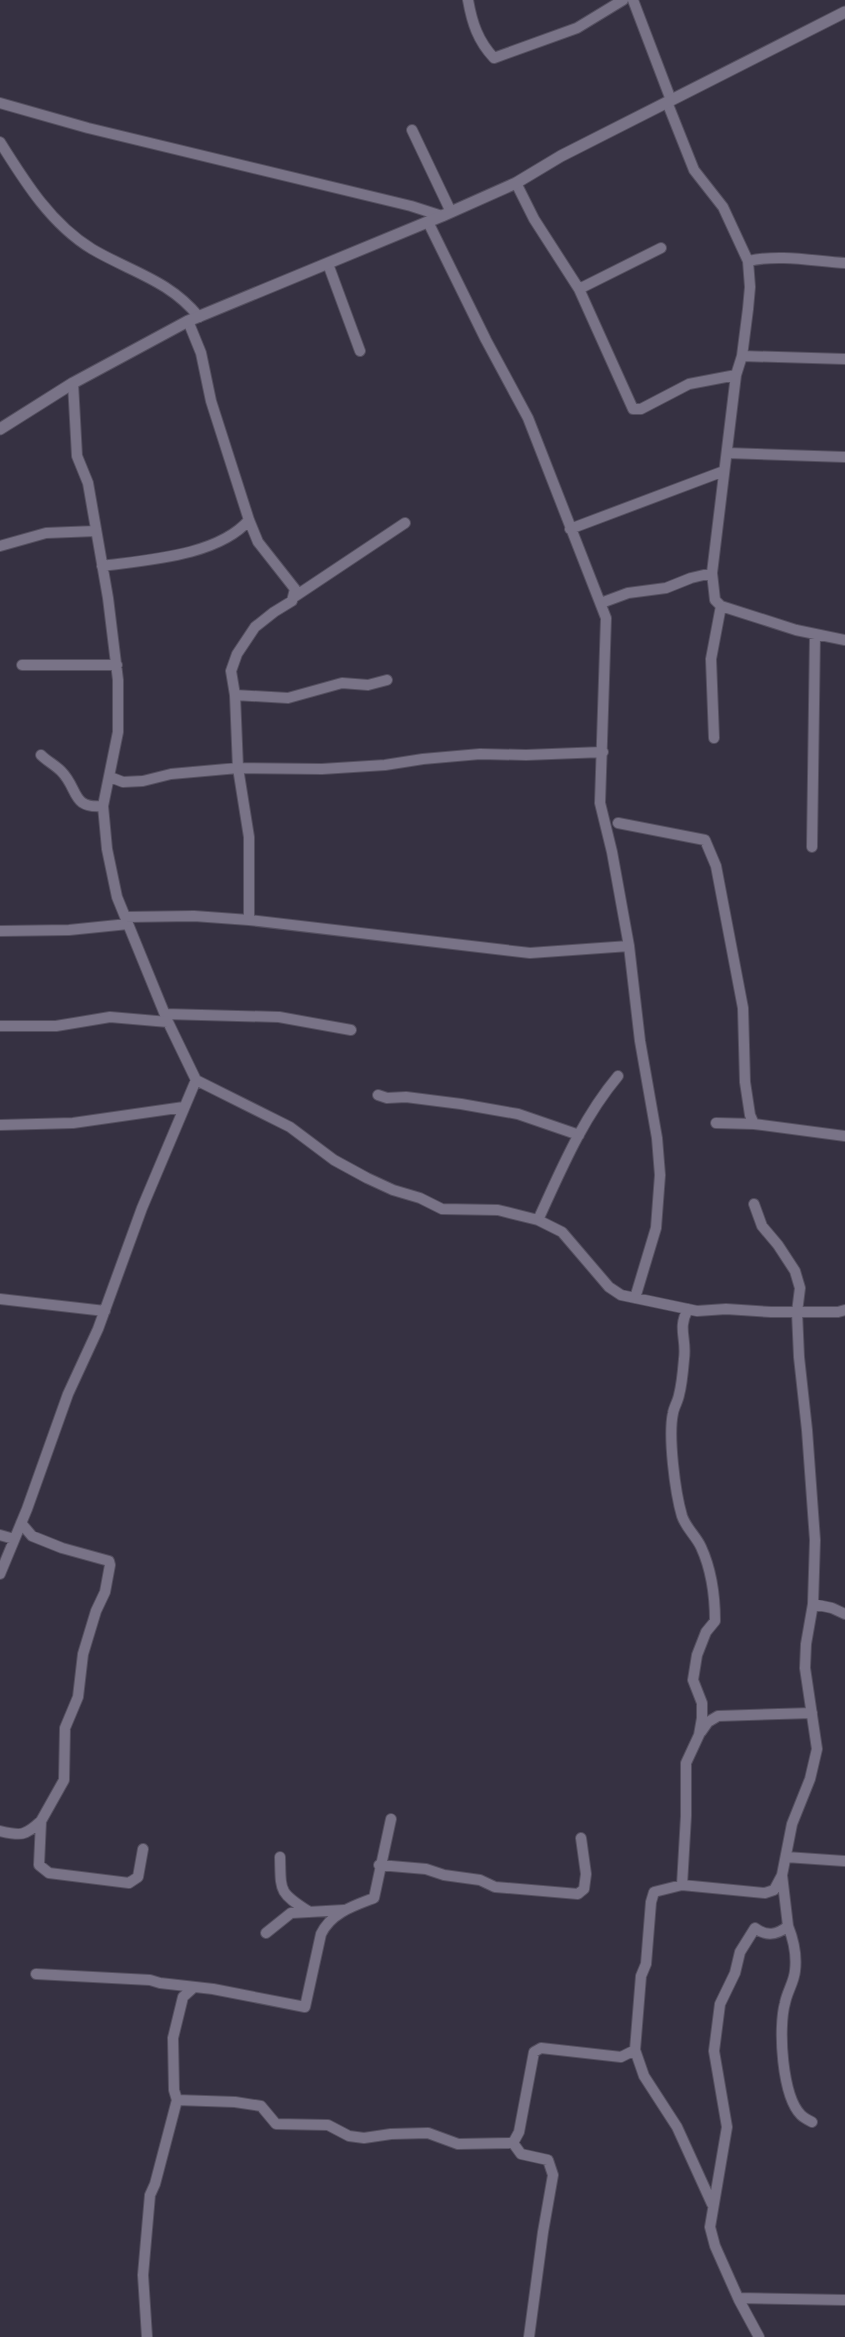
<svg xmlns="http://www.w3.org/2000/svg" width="845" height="2337" font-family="'Times New Roman',serif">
<rect width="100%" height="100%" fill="#363142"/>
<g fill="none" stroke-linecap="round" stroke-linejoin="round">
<g stroke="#555060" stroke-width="12">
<path id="minor" d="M468 0C472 23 478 41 494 58L577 28 623 0
M633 0 671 100
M667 102 694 170 723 207 748 261 750 287 748 309 742 356 736 375 712 573 715 600 721 606 796 630 845 640
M0 103 88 128 411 206 442 216
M412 130 451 212
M0 142C25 182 51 224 92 249 131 272 169 280 199 317
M516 183 534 219 579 289 633 409H641L689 384 736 375
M428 222 486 340 528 418 606 618 600 803 612 852 629 946 640 1041 657 1138 660 1175 656 1228 635 1298
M748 261C780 254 813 261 845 263
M328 264 360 351
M579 289 661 248
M188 321 201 353 211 401 249 520 258 542 295 589 292 601 274 612 255 627 237 654 231 671 235 695 238 768 249 837V920
M742 356 845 359
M73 383 77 456 88 483 108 598 118 680V732L103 806 107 849 117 897 168 1022 196 1080
M727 453 845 457
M570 529 724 471
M0 546 46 533 96 531
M102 566C146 560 218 556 249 520
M294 597 405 523
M601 603 628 593 666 588 691 578 712 573
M22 665H117
M235 695 288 698 342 683 368 685 387 680
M714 738 711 659 721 606
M41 755C47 761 55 765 61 771 79 789 71 809 103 806
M110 777 123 782 143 781 171 774 238 768 322 769 385 765 423 759 480 754 526 755 603 752
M618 823 705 840 716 866 743 1008 745 1082 750 1115 754 1124 845 1136
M812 847 815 634
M125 917 194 916 249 920 530 953 629 946
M0 931 69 930 128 924
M165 1014 279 1017 351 1030
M0 1026H56L110 1017 168 1022
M378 1095 387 1098 406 1097 461 1104 518 1114 579 1135
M716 1123 754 1124
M0 1125 73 1123 184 1107
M754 1204 762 1226 778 1245 795 1271 800 1288 797 1312 799 1357 807 1430 815 1540 813 1604 832 1608 845 1614
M538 1220C561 1170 582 1119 618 1076
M0 1299 105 1311
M21 1523 32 1536 62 1548 109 1561 110 1565 105 1592 96 1611 83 1654 78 1697 65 1728 64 1780 41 1821 39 1865 49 1873 129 1883 138 1877 143 1849
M0 1535 14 1539
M0 1574 27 1509 68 1394 98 1329 142 1208 196 1080 290 1127 334 1160 367 1178 393 1190 420 1198 442 1209 498 1210 538 1220 562 1232 609 1287 621 1295 697 1311 726 1309 771 1312H838L845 1310
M701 1732 708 1722 718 1716 812 1713
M0 1831C21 1836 25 1836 41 1821
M280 1857C281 1891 278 1892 308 1911
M786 1857 844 1861
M379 1865 426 1869 444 1875 480 1880 495 1887 578 1894 584 1889 586 1874 581 1838
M682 1885 686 1816V1763L699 1735 702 1718V1703L693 1680 697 1655 706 1632 715 1621C715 1595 712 1571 701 1547 696 1536 686 1528 682 1516 675 1492 668 1436 673 1413 674 1407 678 1401 679 1395 682 1384 683 1371 684 1359 687 1338 677 1329 688 1309
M788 1926C794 1941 797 1955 795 1971 794 1982 787 1992 785 2003 778 2028 782 2096 801 2115 804 2118 808 2120 812 2122
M266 1933 291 1913 344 1910
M36 1974 150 1980 160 1983 213 1989 305 2007 321 1934C331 1913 353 1906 374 1898L391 1819
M177 2100 235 2102 261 2106 276 2124 328 2125 349 2136 364 2138 391 2134 428 2133 458 2144 513 2143 519 2132 534 2052 541 2048 621 2057 635 2050
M513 2143 521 2154 548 2160 553 2175 543 2232 529 2337
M712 2204 677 2127 644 2076 635 2050 641 1976 646 1964 651 1902 654 1892 682 1885 765 1893 774 1890 782 1875
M738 2298 845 2300
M147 2337 143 2275 150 2195 155 2184 177 2100 174 2090 173 2038 183 1997 194 1987
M759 2337 739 2300 715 2246 710 2227 727 2127 714 2051 720 2004 735 1973 740 1952 755 1928C767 1937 777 1935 788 1926L782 1875 792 1824 810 1779 817 1749 805 1668 806 1644 813 1604"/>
</g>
<g stroke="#555060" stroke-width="13">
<path id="tertiary" d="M0 429 73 383 188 321 442 216 516 183 561 156 845 12"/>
</g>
<use href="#minor" stroke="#797387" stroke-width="10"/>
<use href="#tertiary" stroke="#797387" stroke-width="11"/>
</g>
</svg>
